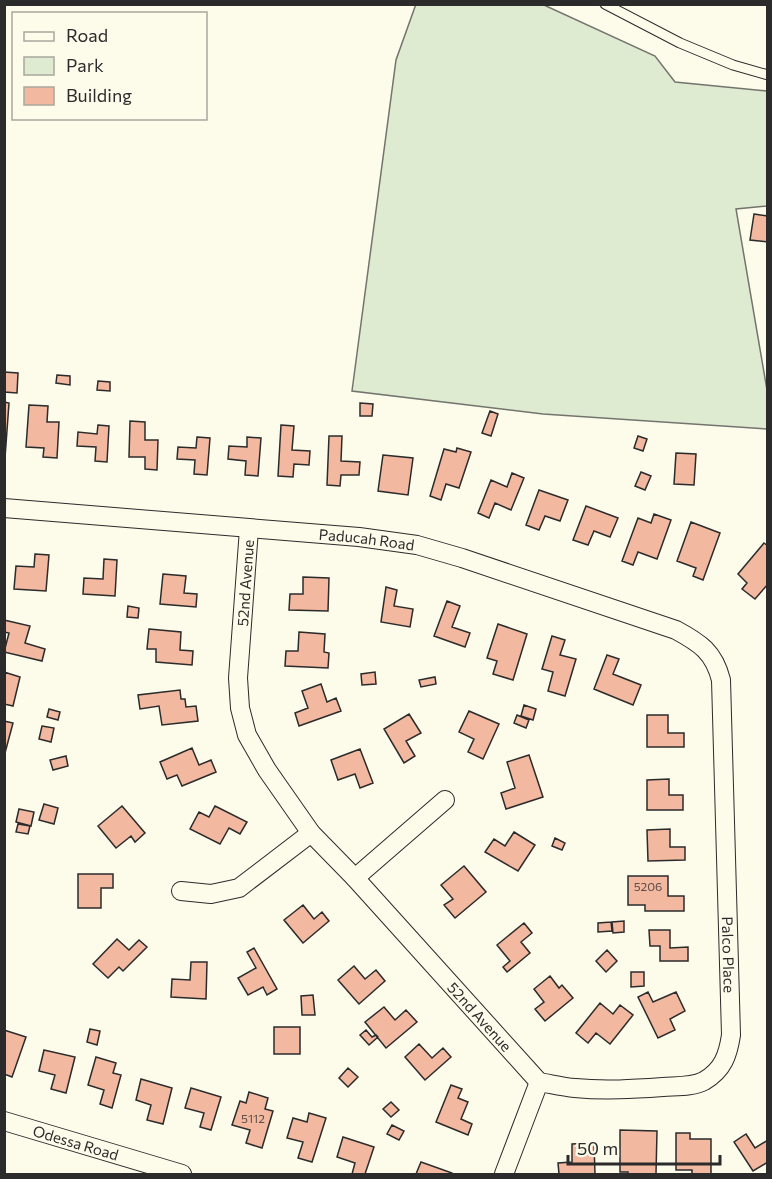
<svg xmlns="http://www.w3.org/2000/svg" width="772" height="1179" font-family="Commissioner,sans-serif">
<rect width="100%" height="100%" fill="#fdfbea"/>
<path fill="#deebd1" stroke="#74746e" stroke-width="1.5" d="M416 4 544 5 655 56 675 82 767 91V206L736 209 767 390V429L543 414 352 391 396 60Z"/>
<path fill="#f2b8a0" stroke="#2b2b2b" stroke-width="1.5" d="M754 214 768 216V242L750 240Z
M4 372 18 373 17 393 4 392Z
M57 375 70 376V385L56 383Z
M98 381 110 382V391L97 390Z
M4 402 9 403 5 458H4Z
M360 403 373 404 372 416H360Z
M29 405 48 406 47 422H59L57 458 43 457 44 448 26 447Z
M490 411 498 414 491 436 482 433Z
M130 421 145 422V440H158L157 470 145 469V457H129Z
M98 425 109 426 107 462 95 461 96 447 77 446 78 432 97 434Z
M281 425 294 426 292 450 310 451 309 465 294 464 293 477 278 476Z
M329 436H342L341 461 360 462 359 475H341L340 486 327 485Z
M638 436 647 439 643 451 634 448Z
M197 437 210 438 207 475 194 474 195 460 177 459 178 447 196 448Z
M247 437 261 438 258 476 245 475 246 461 228 459 229 446 247 447Z
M457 448 471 452 459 488 446 484 441 500 430 496 444 449 456 452Z
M676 453 696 454 694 485 674 484Z
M383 455 413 458 408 495 378 491Z
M641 472 651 476 645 490 635 486Z
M512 473 524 478 511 510 495 503 489 518 478 513 491 480 507 487Z
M539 490 568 500 560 521 545 516 539 530 526 525Z
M586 506 618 518 610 537 594 531 588 545 573 540Z
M654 514 671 520 657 559 638 552 633 565 622 561 638 518 651 523Z
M691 522 720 533 703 580 693 576 696 568 677 561Z
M764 543 768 546V584L755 599 742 589 747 583 738 574Z
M35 554 49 555 46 591 14 589 16 566 34 567Z
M104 559 117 560 115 596 83 594 84 578 103 579Z
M163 574 186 576 184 593 197 594 196 607 160 604Z
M303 577 329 578 328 611 289 610 290 594H303Z
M386 587 397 590 394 606 413 609 410 627 381 622Z
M447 601 460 606 452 627 470 633 465 647 434 636Z
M128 606 139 608 138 618 127 617Z
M4 620 30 626 25 643 45 649 42 661 4 652 9 633 4 632Z
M498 624 527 634 513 680 493 674 497 661 487 658Z
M149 629 181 632 180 650 193 651 192 665 156 662V649H147Z
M299 632 325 634 324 652 329 653 328 668 285 666 286 651H298Z
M552 636 565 640 560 655 576 659 565 696 548 691 553 672 542 669Z
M607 655 619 659 613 674 641 685 633 705 594 689Z
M4 672 20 677 13 706 4 704Z
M375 672 376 684 362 685 361 674Z
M435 677 436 684 421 687 419 680Z
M321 684 327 702 336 698 341 711 299 726 295 713 308 708 302 691Z
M180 690 181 699H185L186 707 196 706 198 721 162 725 159 706 140 709 138 695Z
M524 705 536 709 533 720 521 716Z
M49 709 60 712 58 720 47 717Z
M469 711 499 724 483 759 468 752 474 739 459 732Z
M409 714 421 733 406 741 415 756 404 763 384 729Z
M517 715 529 720 526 728 514 723Z
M647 715H668V733H684V747H647Z
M4 721 13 723 5 753H4Z
M42 726 54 728 51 742 39 739Z
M192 748 199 765 211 760 216 772 182 786 177 775 167 779 160 762Z
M360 749 373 783 360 788 355 774 338 780 331 760Z
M529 755 543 797 506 809 501 793 515 788 507 762Z
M66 756 68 766 53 770 50 760Z
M669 779V795H683V810H647V780Z
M44 804 58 808 54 824 39 820Z
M122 806 145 833 135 842 131 836 116 848 98 826Z
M215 806 247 822 240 834 229 828 220 844 190 829 199 812 209 817Z
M19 809 34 812 31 826 16 822Z
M18 824 30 826 28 834 16 832Z
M670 829V847H685V860L648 861 647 830Z
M514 832 535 845 518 871 485 852 494 839 505 846Z
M555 838 565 843 562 850 552 846Z
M464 866 486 892 455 918 444 905 453 899 441 885Z
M78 874H113V888H101V908H78Z
M628 876H668V896H684V911H645V905H628Z
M303 905 314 919 322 912 329 921 303 943 284 920Z
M624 921V932L613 933 612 922Z
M611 922 612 931 598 932V923Z
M524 923 532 933 521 942 530 953 507 972 503 967 510 961 497 945Z
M649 930H670V948L688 947V961H660V946H650Z
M117 939 129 950 139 940 147 947 123 971 119 967 108 978 93 964Z
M254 948 277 989 267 995 263 987 248 995 238 978 256 968 247 952Z
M607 950 617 961 606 972 596 961Z
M191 962H207L206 999 171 997 172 979 190 980Z
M354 966 365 979 376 970 385 981 359 1004 338 980Z
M631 972H644V986L631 987Z
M550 976 559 988 562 985 573 998 545 1021 535 1009 544 1002 534 989Z
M648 992 653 1002 676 992 685 1011 670 1019 675 1030 658 1038 638 997Z
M313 995 315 1015H302L301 996Z
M600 1003 613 1014 620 1005 633 1015 610 1044 596 1033 588 1043 576 1033Z
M384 1007 395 1020 406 1010 417 1022 386 1048 365 1022Z
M274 1027H300V1054H274Z
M90 1029 100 1031 97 1045 87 1042Z
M4 1030 26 1037 12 1077 4 1074Z
M366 1030 372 1037 376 1035 378 1037 369 1045 360 1035Z
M419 1044 432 1058 443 1048 451 1057 425 1080 405 1057Z
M44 1050 75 1057 66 1093 51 1089 55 1075 39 1071Z
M96 1057 116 1063 113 1073 121 1075 112 1108 100 1104 104 1090 88 1085Z
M348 1068 358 1077 348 1087 339 1078Z
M141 1079 172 1088 163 1124 147 1120 151 1105 136 1100Z
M451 1085 462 1089 458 1098 468 1102 461 1119 472 1124 468 1135 436 1122Z
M191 1088 221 1097 211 1130 200 1127 204 1113 185 1108Z
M249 1092 268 1098 265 1109 273 1111 262 1148 246 1143 250 1130 232 1125 240 1101 246 1103Z
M391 1102 399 1110 391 1117 383 1109Z
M309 1113 326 1118 312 1162 298 1158 303 1142 287 1138 293 1118 307 1122Z
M392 1125 404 1131 399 1140 387 1134Z
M620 1130 657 1131 656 1174H628V1172H620Z
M676 1133H690V1139H711V1174H692V1170H676Z
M746 1134 755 1148 768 1140V1162L753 1171 734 1142Z
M343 1137 374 1147 365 1174H352L355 1163 337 1157Z
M594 1143 595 1174H559L558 1163 572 1162V1144Z
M421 1162 452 1173V1174H416Z"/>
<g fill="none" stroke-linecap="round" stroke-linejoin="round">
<g stroke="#2b2b2b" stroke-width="11">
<path id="lane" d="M605 4 680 43 733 65 768 75"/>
</g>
<g stroke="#2b2b2b" stroke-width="20">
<g id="street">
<path id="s1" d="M4 508 359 537 417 545 462 558 676 630C700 643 714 652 721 680L731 1035C728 1055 723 1070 704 1081 693 1087 676 1086 663 1087 634 1089 605 1091 575 1088 563 1087 551 1084 539 1082"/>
<path id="s2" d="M249 529 238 678 240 708 247 735 267 770 311 833 355 878 539 1082"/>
<path d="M355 878 445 800"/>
<path d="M181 891 211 894 239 888 311 833"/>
<path id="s3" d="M4 1121 182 1174"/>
<path d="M504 1174 539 1082"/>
</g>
</g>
<use href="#lane" stroke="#fdfbea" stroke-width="9"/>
<use href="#street" stroke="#fdfbea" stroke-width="18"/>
</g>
<g text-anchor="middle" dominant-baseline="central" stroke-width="4.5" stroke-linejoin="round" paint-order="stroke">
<g font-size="12" fill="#5d4e48">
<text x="648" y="886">5206</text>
<text x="253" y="1118">5112</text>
</g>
<g font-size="15" fill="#2b2b2b" stroke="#fdfbea">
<text stroke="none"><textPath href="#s1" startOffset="364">Paducah Road</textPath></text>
<text transform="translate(245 583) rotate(-86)">52nd Avenue</text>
<text stroke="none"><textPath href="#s1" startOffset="1032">Palco Place</textPath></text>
<text stroke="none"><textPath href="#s2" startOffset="574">52nd Avenue</textPath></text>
<text stroke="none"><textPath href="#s3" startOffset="75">Odessa Road</textPath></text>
</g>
</g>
<rect width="772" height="1179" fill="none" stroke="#2b2b2b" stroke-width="12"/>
<rect x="12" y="12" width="195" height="108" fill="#fdfbea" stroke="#a9a89e" stroke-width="1.5"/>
<rect x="24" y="32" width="30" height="9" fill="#fdfbea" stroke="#a9a89e" stroke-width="1.5"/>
<text x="66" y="42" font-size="18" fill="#2b2b2b">Road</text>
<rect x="24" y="57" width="30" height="18" fill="#deebd1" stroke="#a9a89e" stroke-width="1.5"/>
<text x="66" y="72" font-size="18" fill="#2b2b2b">Park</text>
<rect x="24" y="87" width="30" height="18" fill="#f2b8a0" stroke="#a9a89e" stroke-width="1.5"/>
<text x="66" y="102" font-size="18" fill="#2b2b2b">Building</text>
<path d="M568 1155v9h152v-9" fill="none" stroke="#2b2b2b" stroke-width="3"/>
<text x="577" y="1155" font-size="18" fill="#2b2b2b" stroke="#fdfbea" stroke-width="4.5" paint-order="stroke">50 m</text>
</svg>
